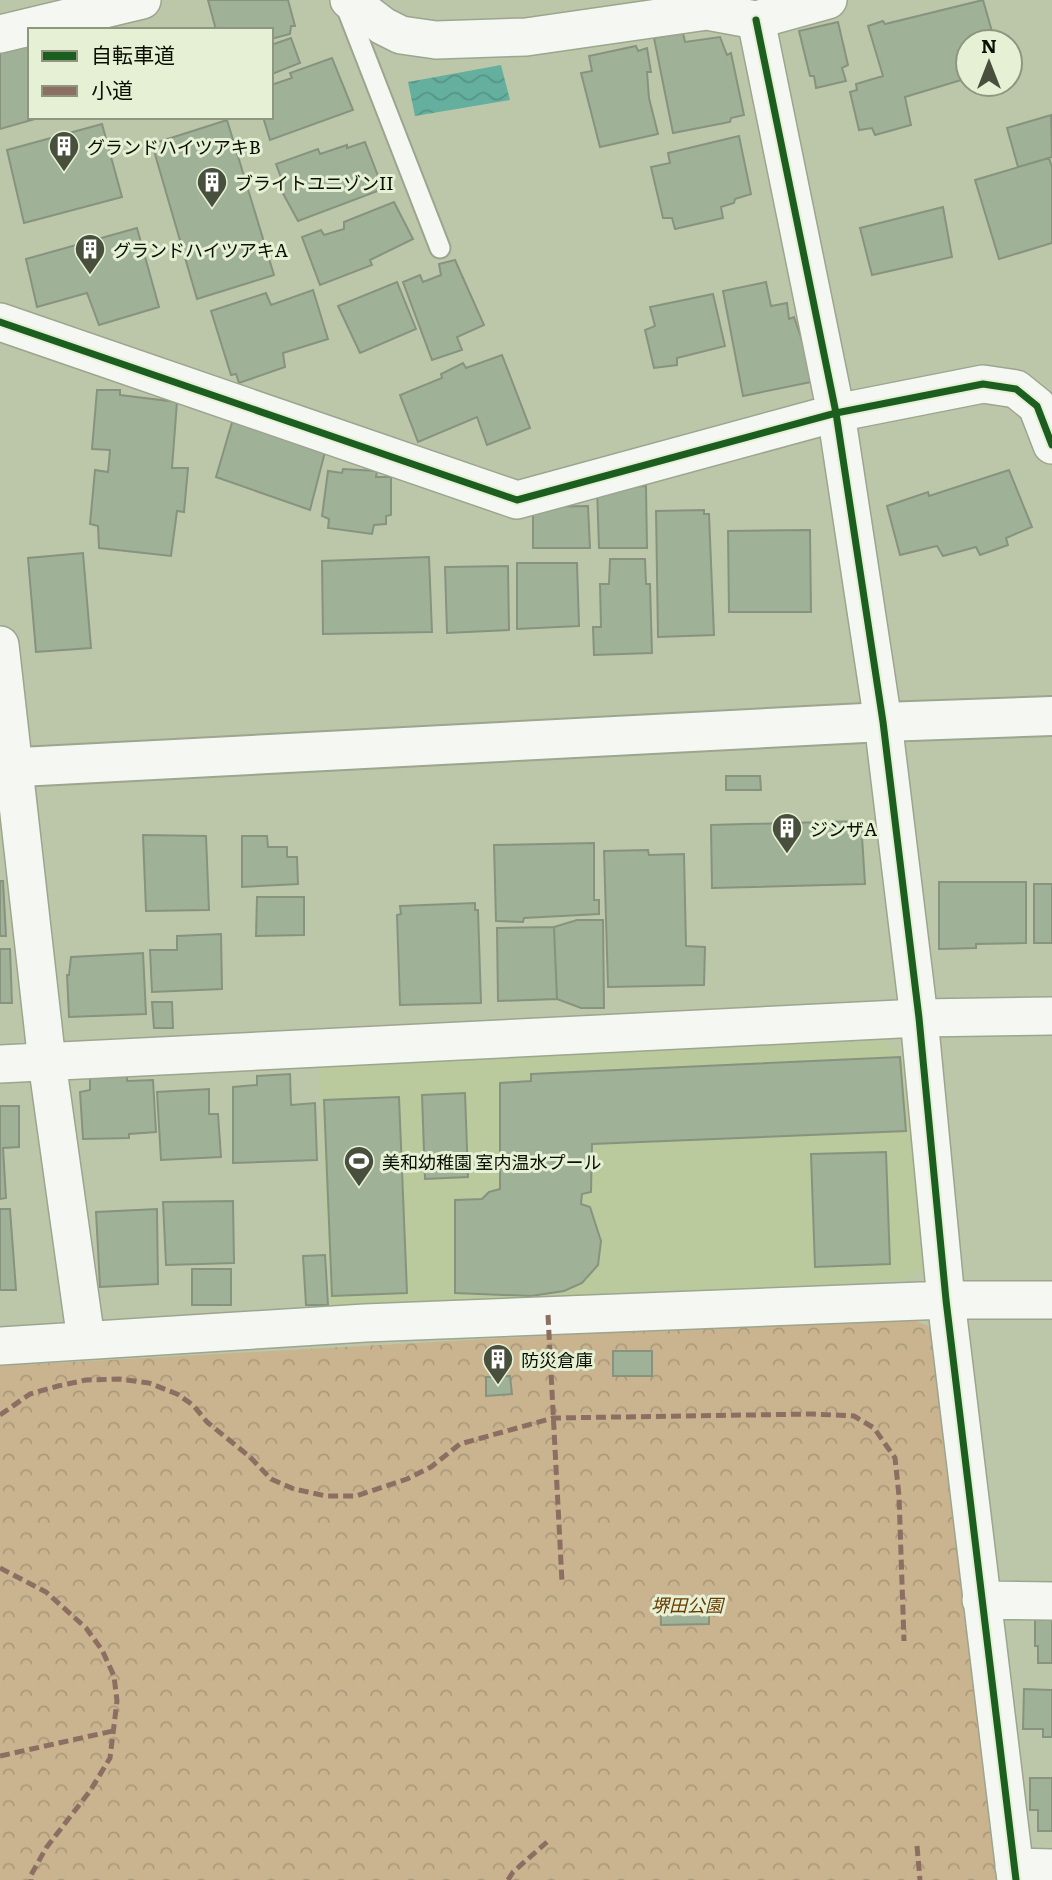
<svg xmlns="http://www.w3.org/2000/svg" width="1052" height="1880" font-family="Literata,'Noto Sans JP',serif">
<defs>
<pattern id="park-crowns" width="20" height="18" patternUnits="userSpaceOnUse" patternTransform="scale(1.75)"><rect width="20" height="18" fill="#c9b48f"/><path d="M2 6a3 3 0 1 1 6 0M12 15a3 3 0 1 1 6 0" fill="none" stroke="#ab9a7a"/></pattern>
<pattern id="water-waves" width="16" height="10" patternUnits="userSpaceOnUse" patternTransform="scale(1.75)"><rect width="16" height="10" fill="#64af9e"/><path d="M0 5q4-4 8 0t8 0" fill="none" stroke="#559586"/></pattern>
</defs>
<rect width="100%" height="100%" fill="#bcc7aa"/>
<path fill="#baca9c" d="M885 1041 908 1063 926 1268 904 1280 331 1311 319 1065Z"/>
<path fill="url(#park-crowns)" d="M904 1316 928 1326 936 1337 997 1880H0V1366Z"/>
<path fill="url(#water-waves)" d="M501 65 510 100 415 116 408 82Z"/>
<path fill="#9fb197" stroke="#87937f" stroke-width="2" d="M208 0H288L295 26H291L290 34 271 39V30H216Z
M983 0 995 42H968V78L905 97 911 125 875 135 872 128 859 130 850 92 857 90 856 84 883 76 868 26 883 21 885 24Z
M838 22 848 65 842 68 846 81 816 88 814 76H810L799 31Z
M683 33 685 42 720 37 727 55 731 53 744 115 731 118 730 122 673 133 654 38Z
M291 38 300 63 272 74 271 45Z
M30 43V117H42L0 129V51Z
M636 46 638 51 647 48 651 72H647L649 98 658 134 600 147 581 73 592 71 589 56Z
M332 58 353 110 270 140 263 117H271V85L292 78 290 73Z
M1051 115 1052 157 1018 167 1007 128Z
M227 120 274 275 197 299 152 144Z
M102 124 122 197 24 223 7 150Z
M739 136 751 194 735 199 734 203 721 207 723 218 675 229 672 218H663L651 167 670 163 668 153Z
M365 142 383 189 298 221 280 188 283 183 276 164 318 149 320 154 347 145V148Z
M1049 158 1052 167V243L999 259 975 180Z
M394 202 413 239 370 260 372 265 320 285 302 237 321 230 324 235 344 229V222Z
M943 207 952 257 872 275 860 228Z
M137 228 159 307 99 325 87 293 37 307 26 259Z
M455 260 484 325 457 337 462 350 432 360 403 282 420 275 423 282 441 275 439 264Z
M397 282 416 329 360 353 338 306Z
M766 282 771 306 787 303 789 319 794 317 816 381 743 396 723 291Z
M313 290 328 339 283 353 285 367 239 383 236 374 231 375 211 311 266 293 271 305Z
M713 294 725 346 677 358V365L654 368 645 330 655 326 650 307Z
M502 355 530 428 487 445 477 417 418 442 400 395 442 378 441 374 463 363 466 368Z
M97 390H120V395L177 402 172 468H188L184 512 177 511 171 556 99 548 98 526 90 524 95 470 108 472 110 450 92 449Z
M233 419 325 452 310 510 216 477Z
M343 469 377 471 376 477H391V515L386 516V524L374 525 372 534 328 528 329 519 322 516 328 471 342 473Z
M1009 470 1032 527 1006 538 1008 545 980 555 976 547 943 556 937 546 900 555 887 506 928 492 929 496Z
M646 486 647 548H599L597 488Z
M588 506 590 548H533V507Z
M704 510V514H709L714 635 658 637 656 511Z
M810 530 811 612H729L728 531Z
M83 553 91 648 36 652 28 558Z
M429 557 432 632 323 634 322 561Z
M610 559H645L646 584H650L652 653 594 655 593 627H601L600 584H609Z
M517 563H577L579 626 517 629Z
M508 566 509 630 447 633 445 567Z
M726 776H760L761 790H726Z
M861 821 865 884 712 888 711 825Z
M143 835 206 836 209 910 146 911Z
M242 836H267L268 847H287V857H297L298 884 242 887Z
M594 843V900H599V914L524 918 523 922 496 921 494 845Z
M648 850 649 855 684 854 686 946 705 947 704 985 608 987 604 851Z
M0 881H3L6 936H0Z
M939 882H1026V943L976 944V948L939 949Z
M1034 884H1052V943H1034Z
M257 897H304V935L256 936Z
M475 903V910H478L481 1003 400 1005 397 915 401 914 400 906Z
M577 920H603L604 1008H581L557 999 554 927Z
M554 927 557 999 498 1001 497 928Z
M221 934 222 989 152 992 150 950H177V936Z
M0 949H10L12 1003H0Z
M143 953 146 1014 69 1017 67 975H69L71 957Z
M152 1002H172L173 1028H154Z
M900 1057 906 1131 592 1144 591 1192 582 1194 581 1204 590 1207 601 1241 598 1265 582 1283 564 1291 531 1296 455 1293V1200L482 1199 489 1192 500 1189V1083L531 1081V1074Z
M290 1074 291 1105 315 1103 317 1160 233 1163V1087L257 1085V1076Z
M127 1076V1081L153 1080 156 1132 129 1134V1138L83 1139 80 1092 90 1090V1078Z
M209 1089V1114H218L221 1157 161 1160 157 1092Z
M465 1093 468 1177 425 1179 422 1095Z
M399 1097 407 1293 332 1296 324 1100Z
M0 1106H19V1147L3 1148 6 1198 0 1199Z
M886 1152 890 1264 815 1267 811 1154Z
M233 1201 234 1263 166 1265 163 1202Z
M0 1209H10L16 1290H0Z
M157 1209 158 1284 100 1287 96 1212Z
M325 1255 328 1305H306L303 1256Z
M192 1269H231V1305H192Z
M613 1351H652V1376H613Z
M510 1376 512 1394 486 1396V1377Z
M709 1599V1624L661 1625 660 1600Z
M1035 1615 1052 1616V1663H1038V1646H1035Z
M1024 1689 1052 1690V1737H1043V1729H1023Z
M1030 1778H1052V1831H1038V1810H1030Z"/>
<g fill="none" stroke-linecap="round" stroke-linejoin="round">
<g stroke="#9ca58e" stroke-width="23">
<path id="lane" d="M345 4 440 248"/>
</g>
<g stroke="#9ca58e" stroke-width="40">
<path id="street" d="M349 0 383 26 401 35 436 40 526 37 707 11 756 20 828 0
M756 20 836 413 883 722 919 1018 946 1300 1016 1880
M0 34 142 0
M0 322 517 500 836 413 983 384 1016 389 1037 406 1052 445
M0 645 47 1062 86 1340
M0 1064 919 1018 1052 1016
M0 1346 365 1323 946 1300H1052
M981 1600 1052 1601
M1014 1867 1052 1868"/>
</g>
<g stroke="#9ca58e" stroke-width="42">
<path id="secondary" d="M0 768 883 722 1052 716"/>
</g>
<use href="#lane" stroke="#f5f7f2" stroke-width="19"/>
<use href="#street" stroke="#f5f7f2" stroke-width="37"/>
<use href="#secondary" stroke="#f5f7f2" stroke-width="38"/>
<path stroke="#8d6e63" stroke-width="5" stroke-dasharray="10 5" stroke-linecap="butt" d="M548 1315 562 1582
M0 1415 30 1394 58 1386 86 1380 119 1379 149 1383 177 1394 193 1405 207 1422 250 1457 271 1479 294 1489 326 1496H356L407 1479 431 1467 460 1444 553 1418 813 1414 854 1416 874 1428 895 1458 899 1496 904 1641
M0 1568 46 1592 86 1628 102 1650 114 1676 117 1701 110 1758 90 1791 46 1848 31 1875V1880
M0 1756 113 1731
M917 1846 920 1880
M508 1880 513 1872 547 1842"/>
<g stroke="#e6f0d5" stroke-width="11">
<path id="cycleway" d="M756 20 836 413 883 722 919 1018 946 1300 1016 1880
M0 322 517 500 836 413 983 384 1016 389 1037 406 1052 445"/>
</g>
<use href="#cycleway" stroke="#1b5e20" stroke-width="7"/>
</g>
<defs>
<g id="building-pin" transform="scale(1.575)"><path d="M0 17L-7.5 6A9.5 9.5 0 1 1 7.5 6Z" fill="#484f3c" stroke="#e6f0d5"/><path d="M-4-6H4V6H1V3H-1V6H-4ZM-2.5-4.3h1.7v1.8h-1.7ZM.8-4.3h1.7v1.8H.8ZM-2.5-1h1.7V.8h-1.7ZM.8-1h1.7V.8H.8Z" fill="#fff"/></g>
<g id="stadium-pin" transform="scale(1.575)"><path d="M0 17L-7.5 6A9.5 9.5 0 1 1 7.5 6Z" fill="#484f3c" stroke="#e6f0d5"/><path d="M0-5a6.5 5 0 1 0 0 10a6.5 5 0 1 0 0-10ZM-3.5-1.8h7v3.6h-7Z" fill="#fff"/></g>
</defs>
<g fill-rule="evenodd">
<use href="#building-pin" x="64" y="146"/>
<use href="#building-pin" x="212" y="182"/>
<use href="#building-pin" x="90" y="249"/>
<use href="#building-pin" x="787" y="828"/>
<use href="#stadium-pin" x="359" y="1161"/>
<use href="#building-pin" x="498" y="1359"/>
</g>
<g text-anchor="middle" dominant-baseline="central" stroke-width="6" stroke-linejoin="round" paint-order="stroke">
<g font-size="18" fill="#090f01" stroke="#e6f0d5" text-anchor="start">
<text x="87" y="146">グランドハイツアキB</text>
<text x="235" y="182">ブライトユニゾンII</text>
<text x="113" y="249">グランドハイツアキA</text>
<text x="810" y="828">ジンザA</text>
<text x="382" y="1161">美和幼稚園 室内温水プール</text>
<text x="521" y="1359">防災倉庫</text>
</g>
<g font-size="18" font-style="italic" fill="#683b01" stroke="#e6f0d5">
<text x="687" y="1604">堺田公園</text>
</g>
</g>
<rect x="28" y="28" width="245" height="91" fill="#e6f0d5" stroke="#8e9680" stroke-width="2"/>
<rect x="42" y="51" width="35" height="10" fill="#1b5e20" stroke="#8e9680" stroke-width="2"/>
<text x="91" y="63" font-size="21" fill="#090f01">自転車道</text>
<rect x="42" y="86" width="35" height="10" fill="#8d6e63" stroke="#8e9680" stroke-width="2"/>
<text x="91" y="98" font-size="21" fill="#090f01">小道</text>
<g transform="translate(989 63)"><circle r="33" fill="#e6f0d5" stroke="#8e9680" stroke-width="2"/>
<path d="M0-5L12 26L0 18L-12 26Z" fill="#484f3c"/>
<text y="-10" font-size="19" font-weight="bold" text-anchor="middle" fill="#090f01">N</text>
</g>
</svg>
